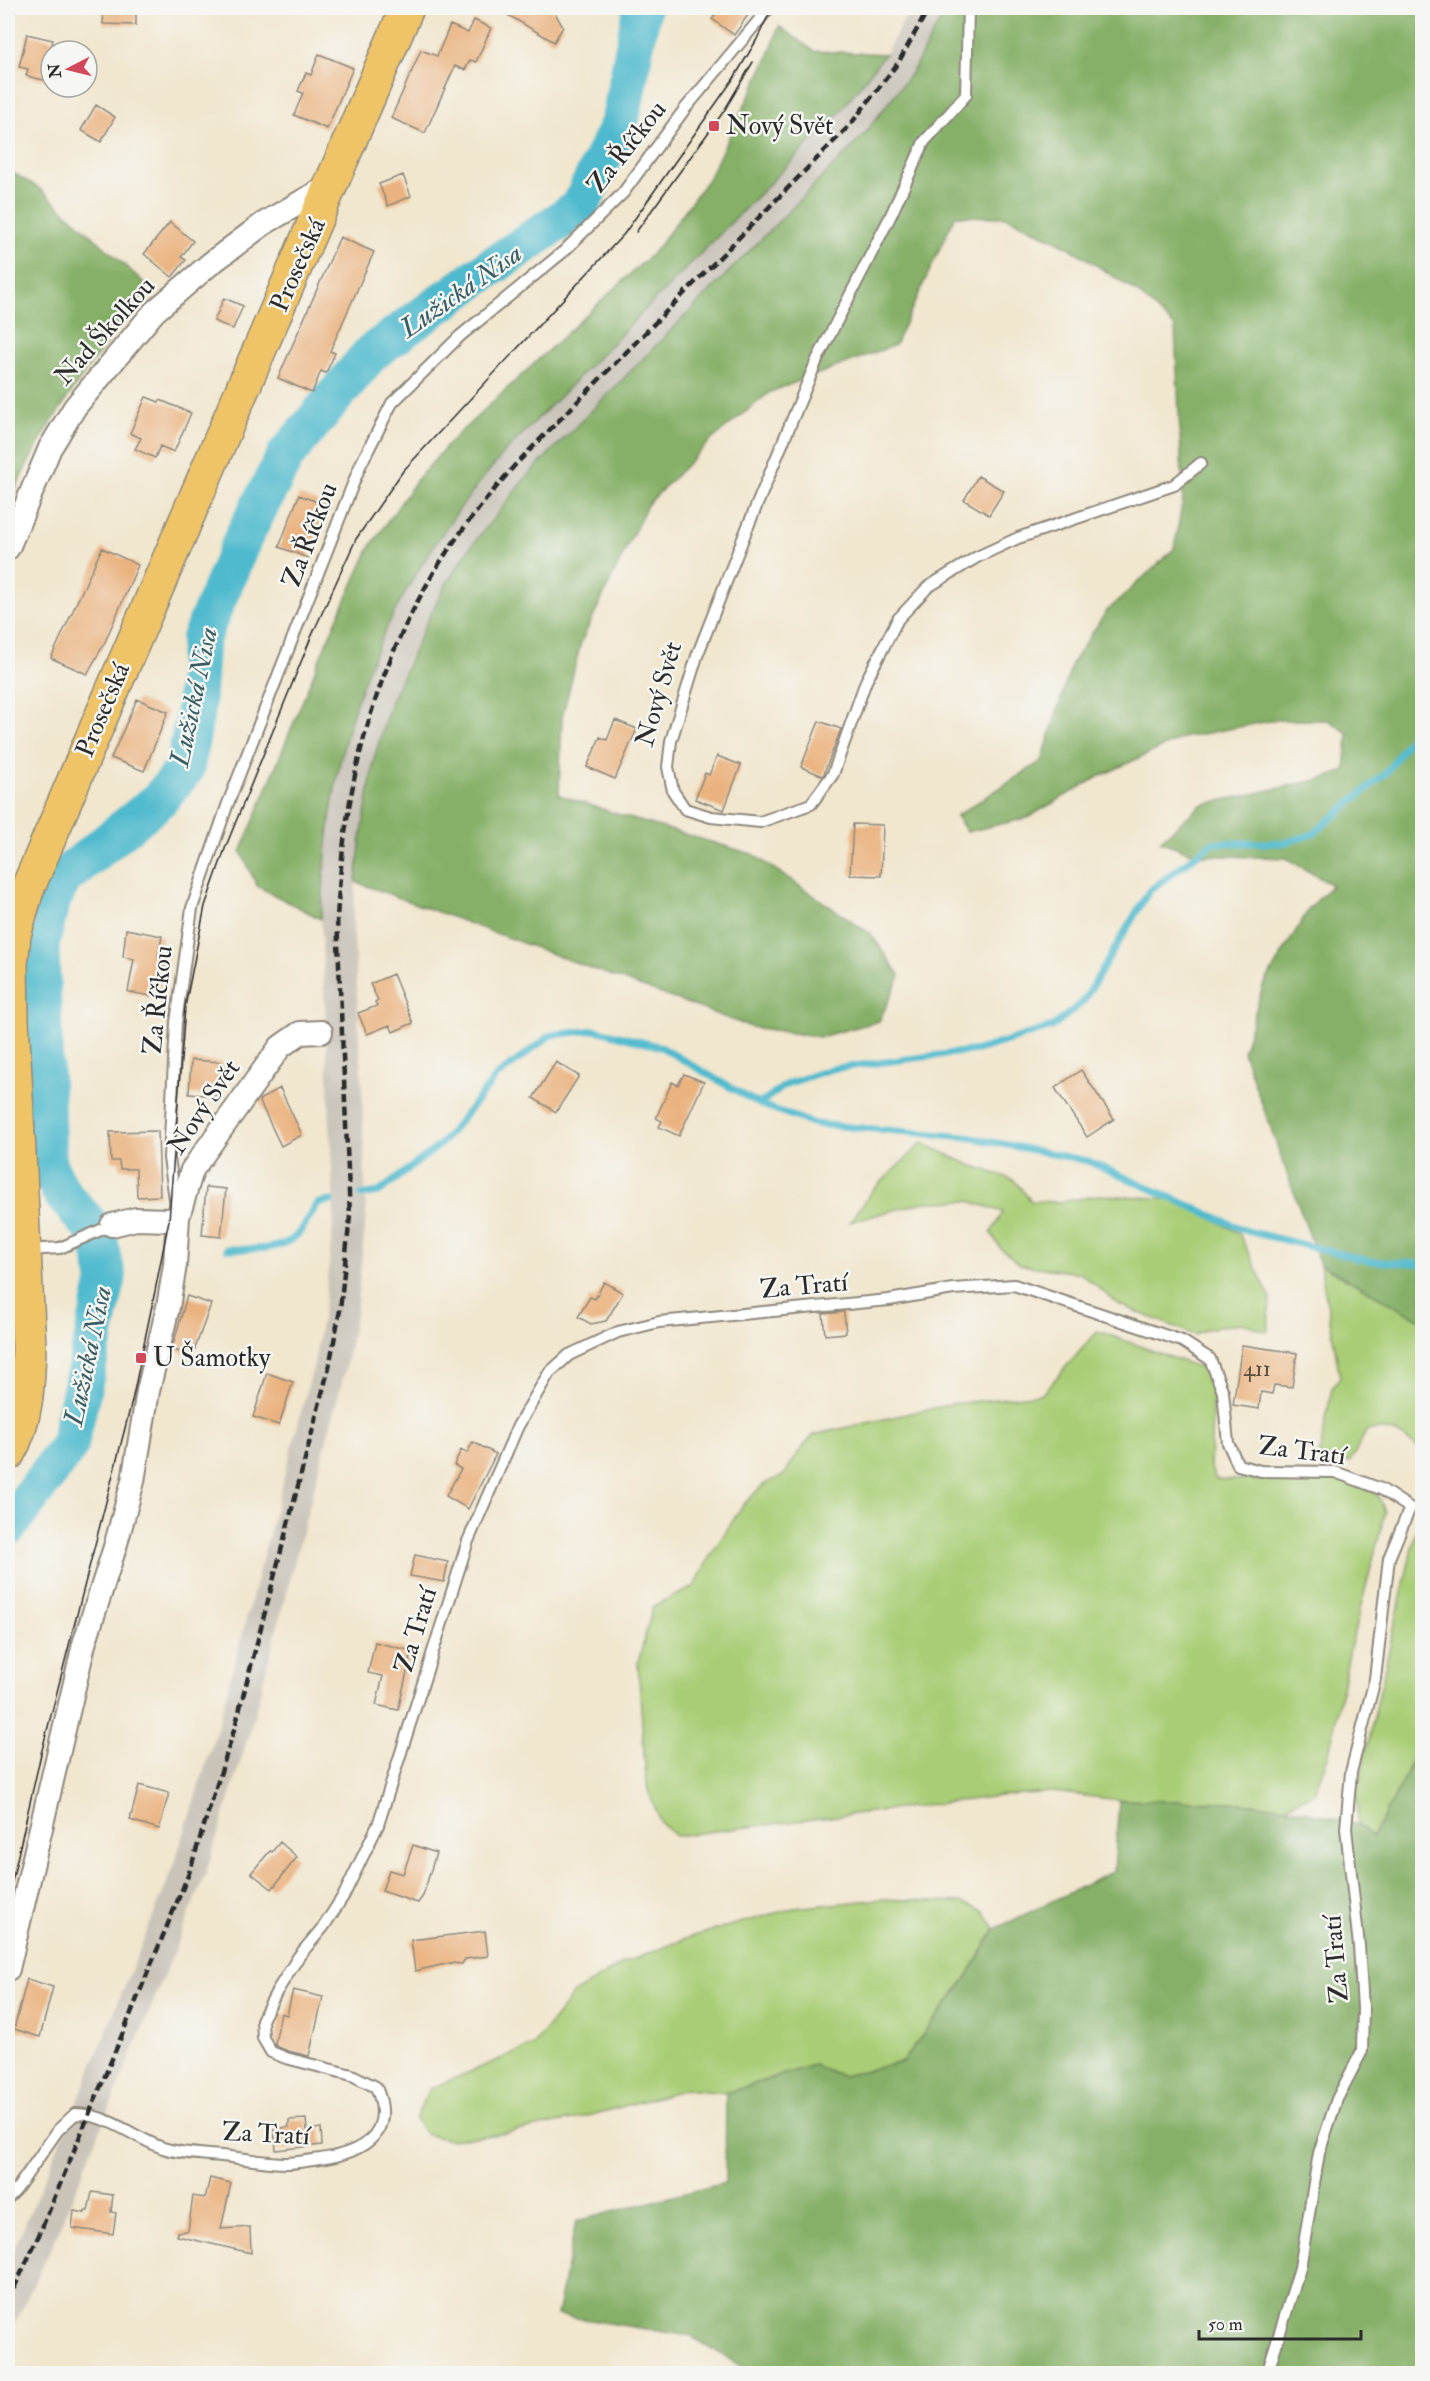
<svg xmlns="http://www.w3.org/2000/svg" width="1430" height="2381" font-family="'IM FELL Double Pica',serif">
<rect width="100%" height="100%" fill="#f6f6f2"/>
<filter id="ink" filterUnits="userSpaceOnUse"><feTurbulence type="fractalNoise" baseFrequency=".0167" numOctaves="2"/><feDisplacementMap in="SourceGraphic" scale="12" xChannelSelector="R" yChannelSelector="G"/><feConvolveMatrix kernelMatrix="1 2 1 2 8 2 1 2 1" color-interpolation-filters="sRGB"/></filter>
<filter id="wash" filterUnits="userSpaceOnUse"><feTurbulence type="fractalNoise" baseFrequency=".008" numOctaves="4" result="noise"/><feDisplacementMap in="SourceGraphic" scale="24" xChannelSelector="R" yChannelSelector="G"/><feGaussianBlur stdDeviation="1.35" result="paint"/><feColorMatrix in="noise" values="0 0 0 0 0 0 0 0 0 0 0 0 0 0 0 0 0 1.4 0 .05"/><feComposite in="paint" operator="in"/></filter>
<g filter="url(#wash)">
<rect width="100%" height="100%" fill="#f1e6ce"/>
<path fill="#c9c3b8" d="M911 8H947L912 72 890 102 863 136 527 476 497 511 447 583 408 659 391 701 374 759 360 845 356 882 353 919 362 1087 366 1216 356 1313 345 1370 250 1731 204 1879 54 2242 8 2338V2263L75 2108 173 1868 219 1722 314 1364 324 1308 334 1216 321 919 323 879 335 791 343 751 360 690 379 646 419 566 472 491 503 454 838 114 885 54Z"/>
<path fill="#a9cd76" stroke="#6a7c50" stroke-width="1.5" d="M922 1143 968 1164 1014 1180 1031 1201 1062 1202 1098 1195 1176 1199 1239 1233 1270 1298 1268 1332 1242 1323 1207 1329 1195 1335 1120 1305 1080 1273 1021 1265 1001 1249 991 1233 1003 1212 969 1201 924 1202 850 1222 873 1190Z
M1320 1264 1422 1321V1451C1401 1435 1396 1427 1367 1430L1350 1462 1318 1460 1332 1388 1340 1377Z
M1098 1331 1201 1368 1213 1387 1210 1467 1216 1479C1252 1484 1356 1466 1378 1496 1382 1501 1383 1508 1385 1513L1350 1648 1329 1754 1314 1793 1285 1807 1229 1802 1119 1800 1053 1792 1008 1795 675 1836 661 1823 648 1790 645 1767 638 1663 653 1606 694 1587 709 1558 743 1505 763 1485 785 1474 795 1457 813 1435 951 1404 1042 1394Z
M1418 1522 1422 1524V1729C1413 1768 1392 1803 1372 1837L1358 1824 1357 1792Z
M882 1899 960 1902 984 1911 995 1929 965 1980 902 2062 843 2076 813 2065 726 2093 686 2089 577 2119 501 2134 449 2140 425 2134 415 2119 429 2089 534 2045 575 1992 624 1963 693 1936 794 1908Z"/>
<path fill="#86b067" stroke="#586e49" stroke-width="1.5" d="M947 8H1422V1321L1320 1264 1243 1052 1263 986 1309 909 1332 885 1286 858 1197 855 1160 841 1201 805 1321 779 1345 771 1348 733 1328 720H1275L1182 738 1096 778 1027 818 967 832 956 816 1042 761 1072 663 1106 612 1174 549 1183 499 1175 327 1137 292 1069 247 1007 217 955 216 895 345 770 392 710 441 647 505 581 642 562 717 559 795 626 817 752 854 871 934 900 976 879 1021 820 1037 751 1027 356 882 360 845 374 759 391 701 429 617 447 583 469 549 527 476 863 136 912 72Z
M779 26 814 51 885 54 838 114 503 454C437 532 381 618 352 716 332 782 325 851 321 919L257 886 241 852 327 641 370 547 416 481 453 439 656 250 708 179 768 58Z
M8 170 39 188 149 287C96 356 42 425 8 505Z
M1422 1729V2373H753L690 2336 557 2315 576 2221 725 2183 726 2093 813 2065 843 2076 902 2062 965 1980 995 1929 1114 1871 1119 1800 1229 1802 1285 1807 1358 1824 1372 1837C1392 1803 1413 1767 1422 1729Z"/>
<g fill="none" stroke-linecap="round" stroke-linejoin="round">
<path stroke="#50bacd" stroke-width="7" d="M759 1104 815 1124 967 1137 1088 1161 1247 1231 1369 1261 1422 1264
M361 1195 379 1192 441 1144 496 1077 551 1035 596 1030 661 1047 759 1104 787 1084 831 1069 978 1050 1052 1027 1083 1002 1149 891 1212 843H1284L1313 834 1386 773 1422 721
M227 1249C249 1249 280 1252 297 1235 305 1227 311 1213 318 1203L331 1201"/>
<path stroke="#50bacd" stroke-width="39" d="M8 1527 69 1446 107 1278 97 1233 63 1195 47 1165 40 944 51 901 64 877 158 801 185 769 195 714 200 640 243 538 286 455 371 353 488 269 580 207 620 122 642 8"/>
</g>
<g id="blocks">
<path fill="#eab27f" d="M104 8H136V25L103 24Z
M496 8H552L563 27 554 42Z
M720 8H753L734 35 712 19Z
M474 20 491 28 476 62 470 60 465 70 455 66 425 133 391 118 421 50 437 56 450 25 468 33Z
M27 34 53 40 44 80 26 76 28 69 19 67Z
M319 54 353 68 327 129 294 115 303 93 298 91 306 73 311 75Z
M96 105 115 117 101 142 81 130Z
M403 175 411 196 388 206 379 184Z
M170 222 193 241 181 257 186 260 172 277 144 254Z
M340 237 374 252 330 351 335 353 326 373 321 371 312 393 278 378Z
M224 298 243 306 233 329 214 321Z
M146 397 159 402 160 400 191 413 174 452 160 446 155 458 135 449 141 438 130 433Z
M978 476 1004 491 989 515 964 500Z
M299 495 328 506 308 558 279 547Z
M102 548 138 565 105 642 87 674 51 658Z
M137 699 168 712 144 771 111 758Z
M615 720 637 729 615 779 587 767 600 737 607 740Z
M819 721 841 729 823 776 801 767Z
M717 756 741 765 724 810 695 799 705 773 709 775Z
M853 824 883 825 881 876 850 875Z
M126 929 162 936 158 958 165 960 160 987 154 985 151 996 128 992 134 959 123 957Z
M393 974 413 1023 393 1032 390 1025 367 1034 358 1013 377 1006 375 1002 378 1000 370 984Z
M191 1060 222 1062 220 1096 189 1094Z
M556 1062 579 1076 556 1112 533 1098Z
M1081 1070 1114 1119 1087 1137 1055 1088Z
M684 1074 704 1082 679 1136 659 1127 662 1121 656 1118 672 1082 678 1085Z
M280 1088 302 1135 281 1146 259 1100Z
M158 1131 160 1196 137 1197 136 1169H120L119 1161H111L110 1132Z
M206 1187 226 1189 221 1237 202 1235Z
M604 1282 623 1293 606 1321 591 1324 578 1317 590 1297 595 1299Z
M187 1296 211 1304 192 1357 172 1349Z
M844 1312 846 1333 825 1335 823 1314Z
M1242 1345 1297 1353 1292 1387 1274 1385 1272 1394 1261 1392 1259 1409 1233 1405Z
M267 1373 293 1382 279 1425 253 1417Z
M473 1442 496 1454 468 1509 446 1496 461 1469 454 1465 461 1450 467 1453Z
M415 1555 448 1562 444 1582 410 1576Z
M375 1642 412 1651 398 1710 376 1705 383 1676 368 1673Z
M139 1785 169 1793 159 1829 130 1820Z
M280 1842 297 1857 272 1889 251 1873 270 1851 272 1852Z
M413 1845 436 1853 423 1896 418 1903 382 1891 389 1870 403 1874Z
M485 1931 488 1956 465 1959 462 1964 450 1963 415 1971 411 1940Z
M27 1979 53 1987 40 2037 14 2029Z
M293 1990 323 1997 309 2056 288 2051 276 2046 275 2043 281 2013 287 2015Z
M306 2119 307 2130 321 2128 322 2145 276 2150 274 2129 289 2127V2120Z
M210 2178 231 2183 221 2229 250 2227 251 2253 177 2236V2232L188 2231 193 2196 205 2198Z
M92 2192 113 2195 111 2212 116 2213 113 2234 72 2228 74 2211 85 2213V2211H88Z"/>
</g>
</g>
<g filter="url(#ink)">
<use href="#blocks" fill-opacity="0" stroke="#8e887c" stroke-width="1.5"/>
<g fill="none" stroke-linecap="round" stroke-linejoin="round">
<g stroke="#8e887c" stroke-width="14">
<path id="service" d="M968 8 966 95 924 142 891 215 817 360 746 531 697 656 671 741 668 767 673 791 685 809 711 817 760 822 811 804 833 774 866 681 898 619 928 587 977 557 1018 538 1174 485 1201 463
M176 1206 169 1158 176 1023 192 908 227 806 360 466 392 403 460 336 563 252 623 193 684 110 769 8
M28 1250 60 1248 112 1225
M8 2198 16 2190 58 2130 75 2114C108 2114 133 2137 163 2148 181 2154 204 2154 222 2156 243 2158 265 2163 286 2163 295 2163 304 2161 313 2160 356 2155 398 2138 376 2087L352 2075 286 2058 271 2052 263 2038 262 2020 277 1991 299 1956 324 1926 344 1895 378 1825 468 1541 518 1426 549 1373 569 1355 618 1332 659 1322 889 1300 953 1289 1014 1285 1182 1341 1210 1359 1223 1392 1228 1443 1238 1465 1261 1471 1335 1472 1381 1489 1410 1508 1389 1558 1375 1679 1351 1772 1346 1828 1359 1946 1363 2008 1362 2051 1337 2099 1319 2153 1300 2268 1267 2374"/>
</g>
<g stroke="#8e887c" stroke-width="26">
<path id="minor" d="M8 548 50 448 75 407 154 312 210 264 263 224 334 183
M112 1225 136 1219 169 1220 178 1217
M8 1969 84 1644 115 1547 133 1481 148 1391 168 1307 175 1265 178 1217 192 1170 280 1047 300 1033 321 1032"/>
</g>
<g stroke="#8e887c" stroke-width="36">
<path id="primary" d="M8 1454C27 1421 28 1383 29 1346L12 1019 11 964 14 935 27 890C152 595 283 302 407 8"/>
</g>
<use href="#service" stroke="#fff" stroke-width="10"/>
<use href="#minor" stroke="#fff" stroke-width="22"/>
<use href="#primary" stroke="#efc469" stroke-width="33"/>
<path stroke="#2b2b2b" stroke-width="1.5" d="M636 232 724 111 753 62
M8 1899 41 1754 132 1401 155 1291 169 1220 185 1007 205 906 226 846 312 635 356 539 403 471 624 234 734 78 756 41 772 8"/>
<path stroke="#2b2b2b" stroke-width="4.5" stroke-dasharray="9 4.5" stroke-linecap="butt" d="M8 2301 39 2235 189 1873 235 1727 329 1367 340 1310 350 1216 337 919C344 793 368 684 433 574 456 535 486 499 515 465L850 125 898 63 929 8"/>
</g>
</g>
<g fill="#d1495b" stroke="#f6f6f2" stroke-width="2">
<rect x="708" y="120" width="12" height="12" rx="3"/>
<rect x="135" y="1352" width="12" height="12" rx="3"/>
</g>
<g text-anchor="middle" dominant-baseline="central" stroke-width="5" stroke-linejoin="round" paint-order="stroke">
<g font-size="22" fill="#5b4d40">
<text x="1257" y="1369">411</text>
</g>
<g font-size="26" fill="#2b2b2b" stroke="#f6f6f2" text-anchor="start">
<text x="726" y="126">Nový Svět</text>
<text x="153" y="1358">U Šamotky</text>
</g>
<g font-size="26" fill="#2b2b2b" stroke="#f6f6f2">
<text transform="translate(627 147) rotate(-52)">Za Říčkou</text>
<text transform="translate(298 265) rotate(-66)">Prosečská</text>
<text transform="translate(105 331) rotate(-48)">Nad Školkou</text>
<text transform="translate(310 535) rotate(-69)">Za Říčkou</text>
<text transform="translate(659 694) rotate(-74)">Nový Svět</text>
<text transform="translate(103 710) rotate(-67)">Prosečská</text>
<text transform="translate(158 1000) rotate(-84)">Za Říčkou</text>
<text transform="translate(204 1107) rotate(-56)">Nový Svět</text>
<text transform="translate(804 1286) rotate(-5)">Za Tratí</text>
<text transform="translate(1302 1451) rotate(7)">Za Tratí</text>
<text transform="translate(416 1630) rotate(-73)">Za Tratí</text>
<text transform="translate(1336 1959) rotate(-95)">Za Tratí</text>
<text transform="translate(266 2134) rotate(3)">Za Tratí</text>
</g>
<g font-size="27" font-style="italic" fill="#385d64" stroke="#f6f6f2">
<text transform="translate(461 291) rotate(-35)">Lužická Nisa</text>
<text transform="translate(194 697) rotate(-78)">Lužická Nisa</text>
<text transform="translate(88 1356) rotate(-78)">Lužická Nisa</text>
</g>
</g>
<rect width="1430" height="2381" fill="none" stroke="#f6f6f2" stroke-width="30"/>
<g transform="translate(69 69) rotate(263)"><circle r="28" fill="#f6f6f2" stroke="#a5a5a2" stroke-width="1.5"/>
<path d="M0-4.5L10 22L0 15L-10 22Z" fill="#d1495b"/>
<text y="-9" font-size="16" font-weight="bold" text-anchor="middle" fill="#2b2b2b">N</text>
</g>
<path d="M1199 2330v9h162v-9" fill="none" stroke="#2b2b2b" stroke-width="3"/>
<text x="1208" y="2330" font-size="18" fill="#2b2b2b" stroke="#f6f6f2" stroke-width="4.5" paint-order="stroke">50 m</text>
</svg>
